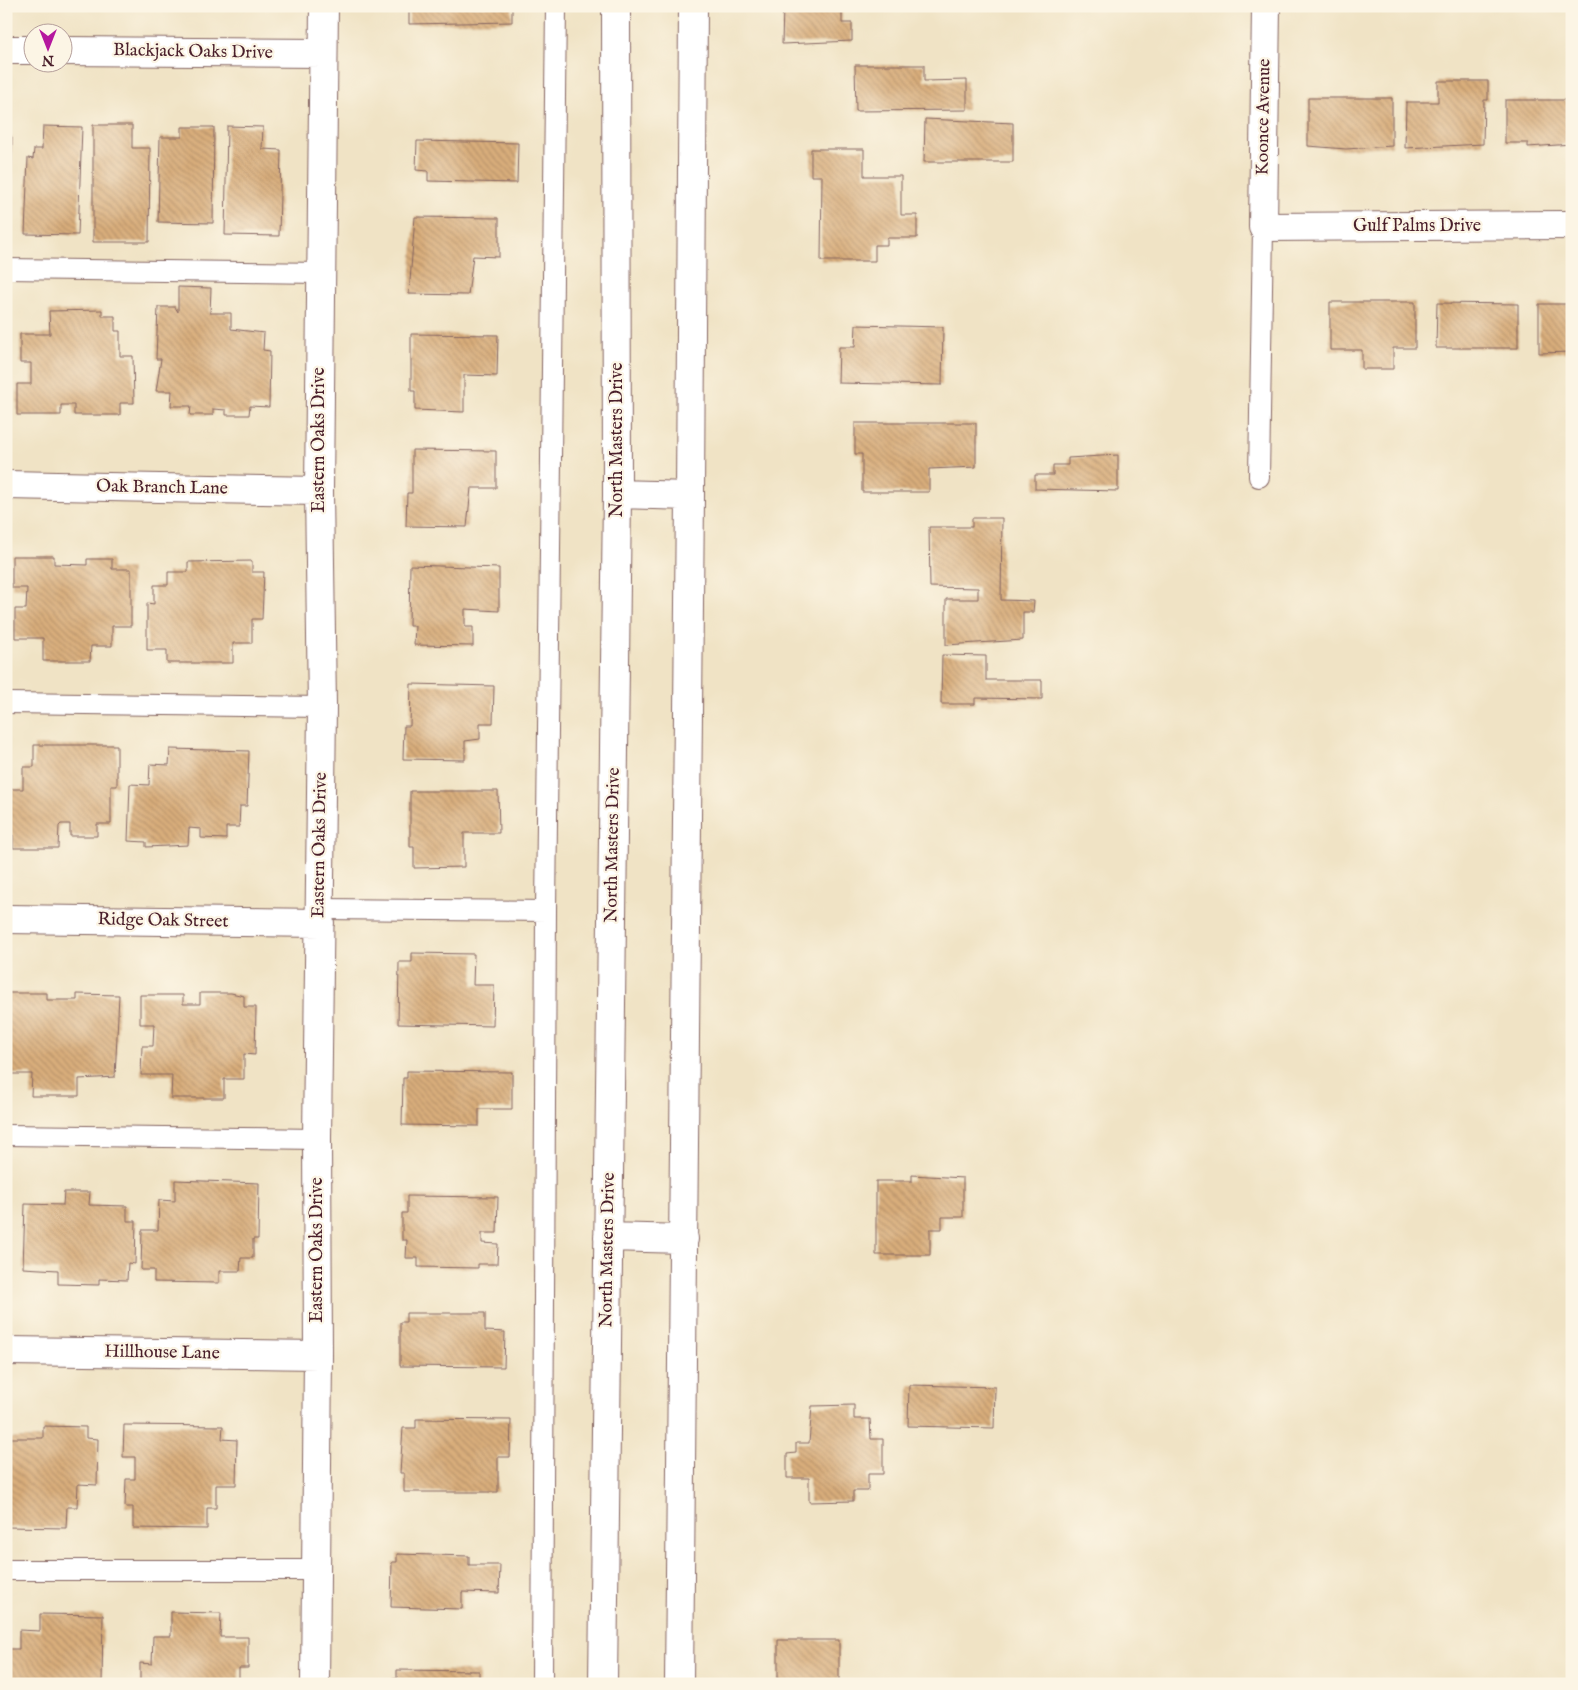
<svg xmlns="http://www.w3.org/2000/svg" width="1578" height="1690" font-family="'IM FELL English',serif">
<defs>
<pattern id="building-back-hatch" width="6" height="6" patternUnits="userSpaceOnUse" patternTransform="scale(1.25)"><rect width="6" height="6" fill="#d9ae7c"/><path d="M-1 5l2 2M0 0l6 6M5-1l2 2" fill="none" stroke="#b28d66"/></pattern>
</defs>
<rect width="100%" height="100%" fill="#fcf5e5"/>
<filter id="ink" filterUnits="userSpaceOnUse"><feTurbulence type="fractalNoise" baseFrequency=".02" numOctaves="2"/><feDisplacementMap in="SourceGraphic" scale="10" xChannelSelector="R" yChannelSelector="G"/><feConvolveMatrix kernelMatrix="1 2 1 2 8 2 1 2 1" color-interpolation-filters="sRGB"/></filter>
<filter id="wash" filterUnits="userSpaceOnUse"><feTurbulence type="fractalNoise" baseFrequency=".0096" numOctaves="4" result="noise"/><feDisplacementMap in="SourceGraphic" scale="20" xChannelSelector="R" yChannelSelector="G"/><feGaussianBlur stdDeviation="1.12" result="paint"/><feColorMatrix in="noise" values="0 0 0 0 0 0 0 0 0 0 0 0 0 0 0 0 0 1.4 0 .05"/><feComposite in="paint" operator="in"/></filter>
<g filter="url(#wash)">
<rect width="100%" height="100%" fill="#f0e3c5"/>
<g id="blocks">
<path fill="url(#building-back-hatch)" d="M409 6H512V22L409 24Z
M783 6H842V23H852V41L782 44Z
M855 65H924V81L967 80V110L856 111Z
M1438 81H1488V100H1484L1483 144 1405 148 1406 102H1438Z
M1308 98H1392V146L1346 149 1308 146Z
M1505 100H1572V144L1528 147V143H1505Z
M925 119 1013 123V162H924Z
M93 125H132V148H150L149 242H93Z
M43 126 82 127 78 235 25 234 28 158 33 159 34 149H42Z
M227 126 263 127 262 149 281 150 279 236 225 235Z
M182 127H214L213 223 158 222 160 137H182Z
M6 137H12L11 219H6Z
M417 141 518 143 517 183 428 181V171L416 170Z
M811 149H864V176H901V215H917V238H887V245H875V261H821L822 176H811Z
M415 217 499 218V257L473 256 468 295 409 294Z
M178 287 211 288 210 313H231V329L264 333 263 350 270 351 269 407 250 406 249 415H226V410L213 409V415H190L191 406H171L172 391H156L161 359H156L158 307H175L178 312Z
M1330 302H1415V348H1393V369H1362V350H1330Z
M1437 303 1518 304V348H1436Z
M1539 304H1572V352L1539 353Z
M102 310V316H115V331H120V356H133L134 403H120V415H74V405H61V415H17V384H31V363H20V334H50L49 311Z
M856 325 943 327 942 385 838 383 839 347H855Z
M411 334 498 335 497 376 464 375V412L415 410V391H411Z
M855 423H976V467L929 469V492H862V454H855Z
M412 450 496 451V488H471L467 527 406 526 407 493H412Z
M1118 455V491L1035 489V475H1053V465H1068V458Z
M972 518H1002L1001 600 1034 601 1033 612H1023V640L946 645V599H978V588L930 587 929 527H972Z
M12 556H54V564L87 565V559H112V569H131V626H112V646H91L90 661H43V638H15V609H26L27 588H12Z
M252 561V572H264L262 619H252V643H233V663H167V650H147V603L154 604V585H168V572H188V562Z
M410 565 499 568V611L465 609V627H473V646L414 645 415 626H409Z
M942 655 986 656V680H1042V699L975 698V704H941Z
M411 684 494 686 493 723H480V739L465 741V760L403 759 404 726H410Z
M34 745H117V786H111V824H97V836H70V824H61L59 826 58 848H13V835H6V789H23V767H34Z
M170 749 249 751 247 806H240L239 827H226V839L201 838V829L189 828 188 845 146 847V842L128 841 130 784 149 785 150 764 169 765Z
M410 791H498L499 833H464V867L414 868V847H410Z
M412 953 474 954 473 985H494L493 1026 398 1024 399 962H412Z
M6 993H47V1000H77V994L119 995 115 1077 79 1079V1096H31L32 1074H6Z
M200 993H231L244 996V1007H256L255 1055 244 1054V1079H224V1098H171L172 1075H141L142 1046H153L154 1024H140V995H183V1004H200Z
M407 1071 512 1072V1109H479V1126L402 1125 403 1078H407Z
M912 1175 963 1178V1217H942V1229H930V1255H876V1181H912Z
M175 1180 259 1183 258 1239H253V1258H241L240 1271H219V1283L154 1282V1270H141L142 1230H158L159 1200 175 1201Z
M64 1192H90L89 1205 127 1206V1221H136L135 1264 128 1263 127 1280 99 1279V1285L58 1284V1270L23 1268 25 1204 63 1205Z
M407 1196 498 1197 497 1233H482V1243L498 1244 497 1264H478V1268L418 1267V1258H406L407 1240H402V1213H407Z
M406 1313H485V1331L505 1332 504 1367 400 1366V1322H406Z
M909 1385 995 1387 994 1428 908 1426Z
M854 1405V1419H870L871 1439H883V1474H868V1491H853V1501L809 1502V1478H787V1454L796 1453V1443H809L812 1406Z
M416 1419 511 1420 510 1457H498V1492H404V1473H400L403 1428H416Z
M124 1425 223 1426 222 1439 237 1440 236 1485H216V1508H207V1529L133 1528V1507H125L126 1479H135V1457H123Z
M43 1426 86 1427V1438L98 1439 97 1485 78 1484 77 1507H67L66 1528 6 1527V1438H43Z
M397 1554 469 1556V1565H500L499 1593 462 1592V1609L391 1607 392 1562H397Z
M171 1612 221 1613 220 1637H248V1668H239V1684H140V1663L152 1664 153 1636H171Z
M40 1614 103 1615 102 1684H6V1649H19V1630L40 1631Z
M778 1640H839V1682L778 1684Z
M397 1670 479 1671V1684H392V1678L397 1679Z"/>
</g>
</g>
<g filter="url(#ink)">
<use href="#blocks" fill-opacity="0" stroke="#846461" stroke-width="1"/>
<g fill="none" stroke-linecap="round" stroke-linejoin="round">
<g stroke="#846461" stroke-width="22">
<path id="lane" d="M6 269 321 273
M1259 477 1263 227
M6 703 322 707
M320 909 546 911 556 6
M6 1135 317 1139
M6 1570H317
M542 1684 546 911"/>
</g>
<g stroke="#846461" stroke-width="30">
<path id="street" d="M1266 6 1263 227 1572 225
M6 50H32
M62 51 323 53
M6 485 319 491
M6 919 320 923
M6 1351 318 1355
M315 1684 318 1355 317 1139 322 707 319 491 324 6"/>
</g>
<g stroke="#846461" stroke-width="30">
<path id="secondary" d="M617 494 690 496
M608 1237 684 1239
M603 1684 617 494 616 6
M679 1684 690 496 693 6"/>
</g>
<use href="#lane" stroke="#fff" stroke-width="20"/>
<use href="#street" stroke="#fff" stroke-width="28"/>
<use href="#secondary" stroke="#fff" stroke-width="28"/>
</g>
</g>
<g text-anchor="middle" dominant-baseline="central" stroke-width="4.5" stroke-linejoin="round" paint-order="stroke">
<g font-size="18" fill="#4a1f2b" stroke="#fcf5e5">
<text transform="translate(193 52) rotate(1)">Blackjack Oaks Drive</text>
<text transform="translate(1264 117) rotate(-89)">Koonce Avenue</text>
<text x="1417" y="226">Gulf Palms Drive</text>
<text transform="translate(319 440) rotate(-90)">Eastern Oaks Drive</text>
<text transform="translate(617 440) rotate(-90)">North Masters Drive</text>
<text transform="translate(162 488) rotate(1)">Oak Branch Lane</text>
<text transform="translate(320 845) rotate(-89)">Eastern Oaks Drive</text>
<text transform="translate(613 845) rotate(-89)">North Masters Drive</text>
<text transform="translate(163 921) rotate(1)">Ridge Oak Street</text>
<text transform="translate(317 1250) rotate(-90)">Eastern Oaks Drive</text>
<text transform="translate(608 1250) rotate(-89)">North Masters Drive</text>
<text transform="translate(162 1353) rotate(1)">Hillhouse Lane</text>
</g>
</g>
<rect width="1578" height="1690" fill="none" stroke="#fcf5e5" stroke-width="25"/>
<g transform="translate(48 48) rotate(180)"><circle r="24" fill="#fcf5e5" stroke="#b59f9b"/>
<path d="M0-4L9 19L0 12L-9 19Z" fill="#b5179e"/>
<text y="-8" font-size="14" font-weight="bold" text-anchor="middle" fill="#4a1f2b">N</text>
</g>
</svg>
